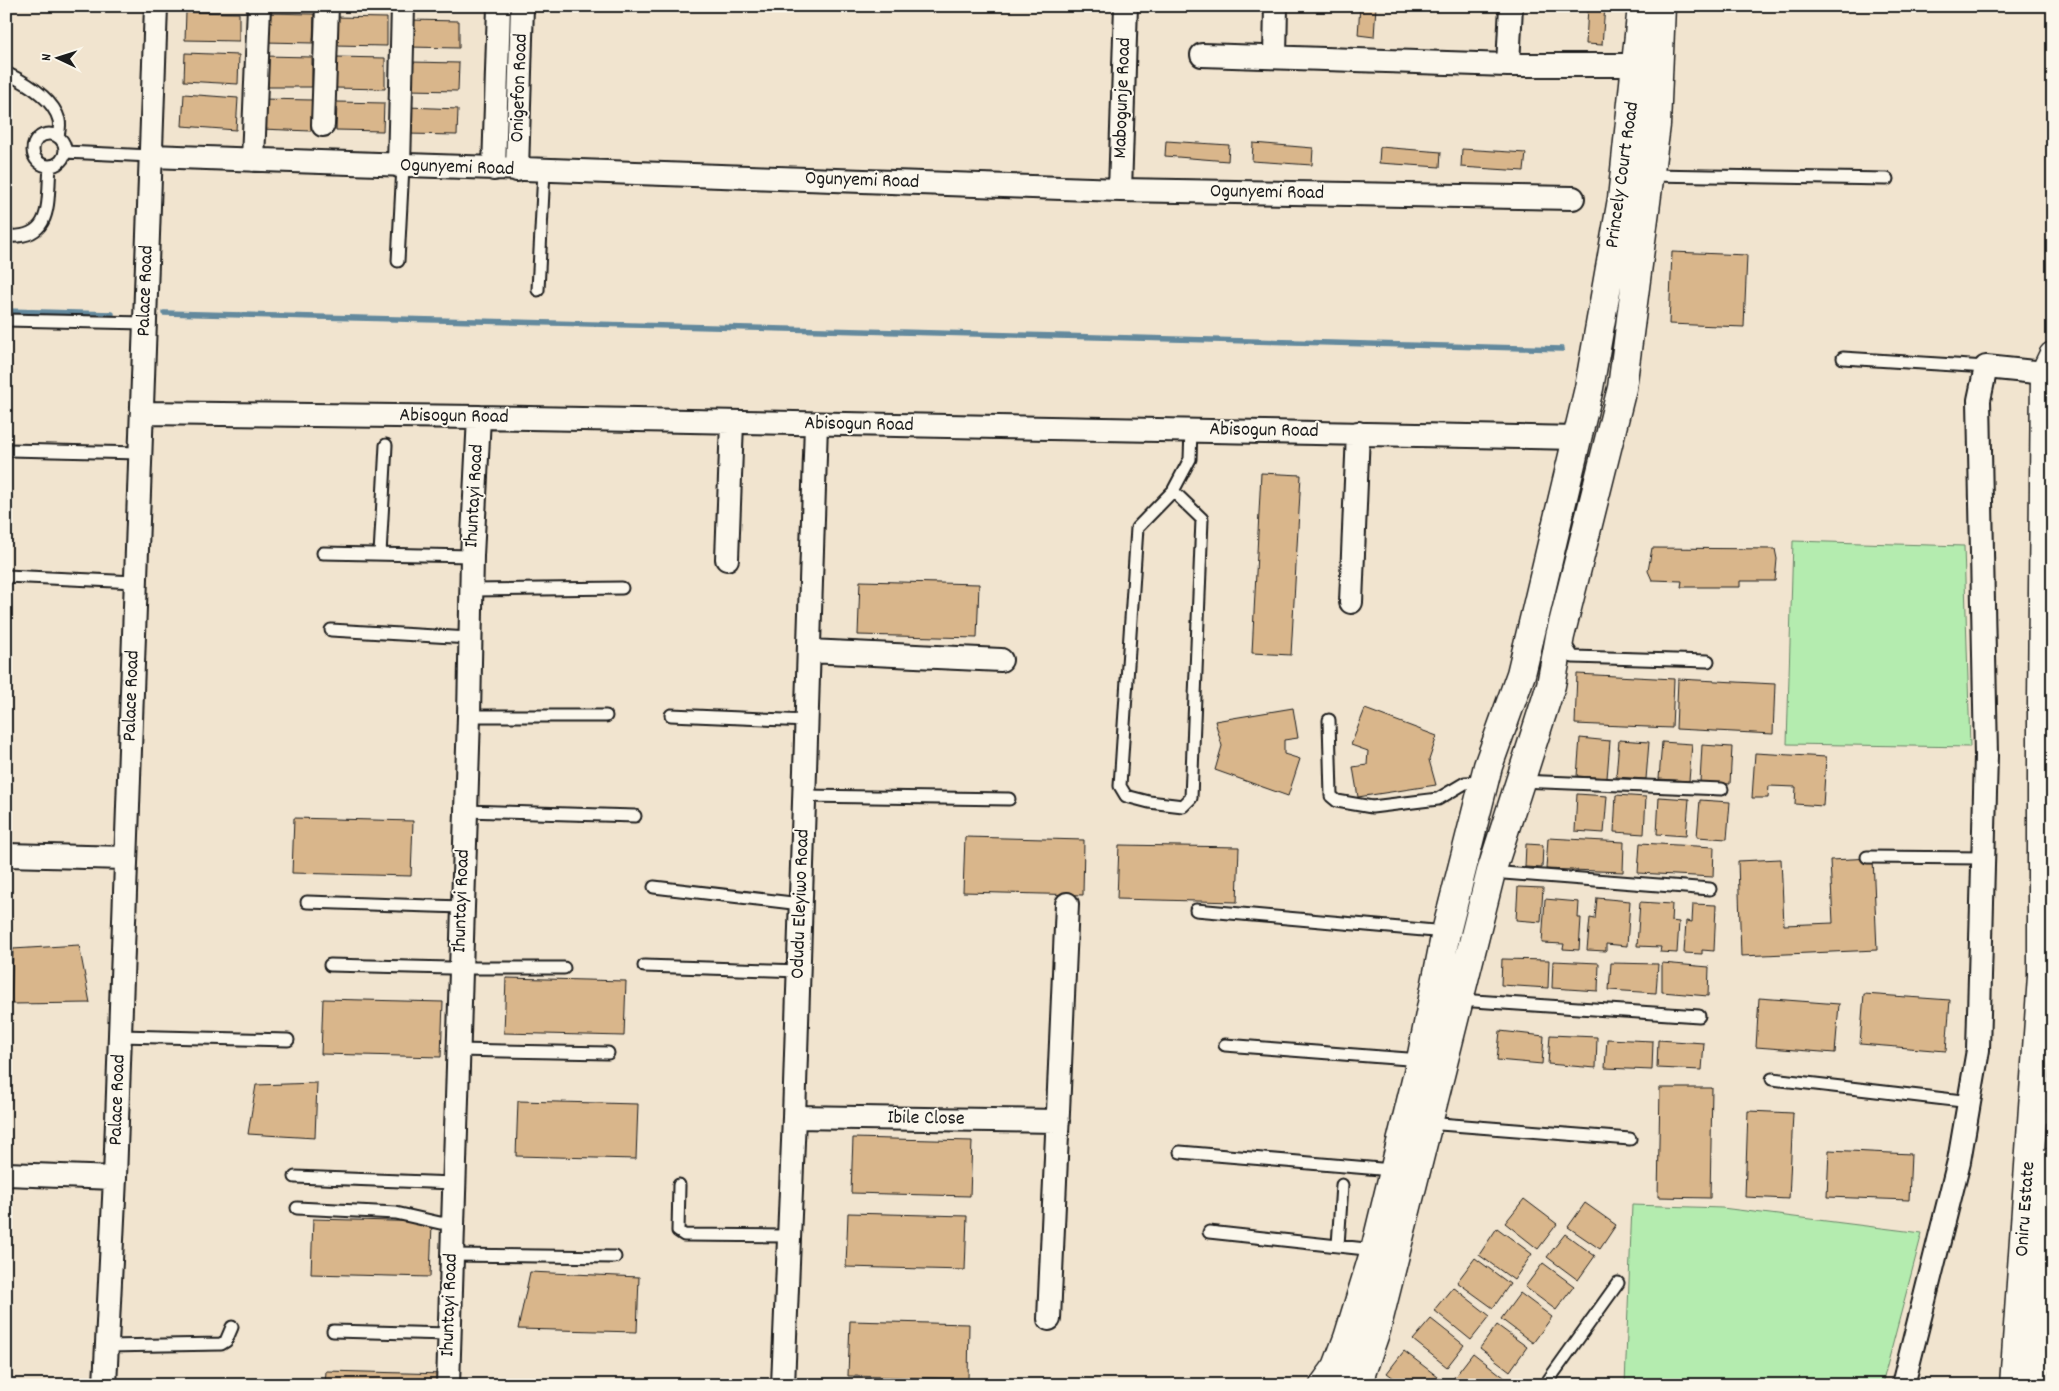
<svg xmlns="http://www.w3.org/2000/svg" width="2059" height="1391" font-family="Dekko,sans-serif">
<rect width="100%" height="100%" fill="#f1e4cf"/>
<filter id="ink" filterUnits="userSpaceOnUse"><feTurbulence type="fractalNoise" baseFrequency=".02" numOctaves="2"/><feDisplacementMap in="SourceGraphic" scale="10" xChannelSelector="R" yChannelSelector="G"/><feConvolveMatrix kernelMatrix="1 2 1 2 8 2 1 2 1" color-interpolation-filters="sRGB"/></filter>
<g filter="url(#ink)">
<path fill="#b4ecaf" stroke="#688466" d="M1793 541 1964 546 1970 747 1787 744Z
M1632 1205 1722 1208 1922 1233 1882 1385H1625Z"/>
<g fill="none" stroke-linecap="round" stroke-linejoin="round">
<path stroke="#63899d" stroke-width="5.5" d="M6 311 112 314
M164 313 1562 349"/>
</g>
<path fill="#d9b68b" stroke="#1c1c1c" d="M1360 6H1376L1374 37 1358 35Z
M1588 6H1605L1602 45 1586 44Z
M186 12 239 13V41L185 40Z
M264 13 314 14 313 43 264 42Z
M335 17 387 18V46L334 45Z
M410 20 459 21V48L409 47Z
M185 53 239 55 238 84 184 81Z
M263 56 312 57V87H262Z
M336 57 385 58V89L335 88Z
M410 62 459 63 458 91 409 90Z
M184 94 238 98 236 130 182 126Z
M262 99 312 100 311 131 261 129Z
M337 102 384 103 383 131 336 130Z
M408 107 458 109 457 135 407 134Z
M1166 141 1229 145 1228 161 1165 156Z
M1253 143 1313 148 1312 165 1252 161Z
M1380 147 1441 152 1440 167 1379 163Z
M1462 149 1526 153 1524 171 1461 167Z
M1672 252 1747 255 1744 327 1669 324Z
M1261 473 1301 475 1291 655 1252 653Z
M1652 548 1775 549 1777 559 1775 581H1740V587H1681L1682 581 1652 580 1648 571Z
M860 581 979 584 977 638 858 635Z
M1577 674 1674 679 1672 728 1575 724Z
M1678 679 1775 684 1773 734 1676 729Z
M1293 708 1298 738 1284 740V754L1300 759 1288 796 1215 770 1222 746 1215 721Z
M1365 709 1437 736 1429 760 1436 785 1358 797 1353 767 1367 765 1368 751 1351 745Z
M1580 738 1610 741 1607 778 1577 776Z
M1619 740 1649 742 1646 779 1616 777Z
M1662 742 1692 744 1689 781 1659 779Z
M1702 745 1732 747 1730 784 1700 782Z
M1755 753 1826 757 1823 806 1795 804 1796 787 1769 786 1768 798H1752Z
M1577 794 1607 796 1604 833 1575 831Z
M1616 795 1646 797 1644 834 1614 832Z
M1659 797 1689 799 1686 836 1657 834Z
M1700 800 1730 802 1727 839 1697 837Z
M294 818 413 821 411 876 292 873Z
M965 837 1084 840 1083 895 963 892Z
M1548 838 1624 842 1623 872 1546 869Z
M1640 843 1714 847 1713 877 1638 873Z
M1526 844 1543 845 1542 868 1525 867Z
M1119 845 1239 847 1237 902 1117 899Z
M1873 858 1877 950 1741 956 1738 861 1781 859 1784 925 1833 923 1830 860Z
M1518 887 1543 888 1541 922 1516 920Z
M1597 898 1630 901 1627 946 1606 944V951L1587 950 1590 918 1595 919Z
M1545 899 1579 902 1578 918H1581L1579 950 1563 949 1564 944 1542 943Z
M1640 902 1672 904 1671 921 1679 922 1677 953 1660 952 1661 947 1637 946Z
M1693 904 1716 905 1714 951 1702 950V954L1684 953 1686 921 1692 922Z
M79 945 90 1003 11 1004 13 949Z
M1502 959 1549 960 1548 988 1501 985Z
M1553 961 1599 963 1598 991 1552 988Z
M1611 963 1658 964 1656 993 1609 990Z
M1662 963 1709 967 1708 996 1662 992Z
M506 978 626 981 624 1036 504 1033Z
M1864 994 1950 1000 1946 1051 1860 1044Z
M1759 998 1839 1004 1835 1053 1756 1047Z
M323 999 443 1002 441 1057 321 1054Z
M1500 1031 1544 1036 1542 1064 1497 1060Z
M1550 1035 1597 1037 1596 1068 1548 1064Z
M1607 1039 1653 1041 1652 1070 1605 1068Z
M1658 1040 1704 1043 1702 1070 1657 1068Z
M317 1083 315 1138 248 1134 256 1085Z
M1660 1088H1712L1710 1198 1658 1197Z
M518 1101 638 1104 636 1159 516 1156Z
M1748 1111 1793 1113 1789 1199 1745 1197Z
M853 1138 972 1141 970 1196 851 1193Z
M1829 1150 1911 1154 1909 1200 1827 1197Z
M1524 1199 1557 1224 1538 1249 1505 1223Z
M1585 1203 1616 1225 1600 1249 1568 1227Z
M848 1213 967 1216 965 1270 846 1267Z
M313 1219 432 1222 430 1277 311 1274Z
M1497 1228 1532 1254 1514 1280 1479 1255Z
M1565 1234 1595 1256 1578 1280 1547 1257Z
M1475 1258 1510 1284 1493 1308 1457 1282Z
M1543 1263 1574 1286 1556 1310 1525 1287Z
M530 1272 639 1277 637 1332 518 1329Z
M1453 1287 1490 1316 1471 1340 1434 1310Z
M1520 1293 1552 1317 1533 1343 1501 1319Z
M1431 1319 1464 1345 1447 1367 1413 1340Z
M850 1321 969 1324 968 1379 848 1376Z
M1497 1325 1527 1347 1510 1371 1480 1348Z
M1404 1351 1442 1380 1438 1385H1403L1387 1373Z
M1473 1353 1505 1378 1501 1385H1461L1453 1379Z
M326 1371 445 1374V1385H325Z"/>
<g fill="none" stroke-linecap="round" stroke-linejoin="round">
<g stroke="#1c1c1c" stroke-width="15">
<path id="lane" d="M6 73C25 82 53 98 59 120 60 125 59 132 58 136
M33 150a16 16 0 1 1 32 0a16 16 0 1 1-32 0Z
M65 152 151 156
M1649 175 1887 179
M6 236C54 240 47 202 50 166
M398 261 403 166
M538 290 544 171
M6 320 145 323
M1843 358 1986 367
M9 450 140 453
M1173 491 1202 519 1191 798 1183 806 1149 802 1126 796 1120 786 1137 528 1173 491 1190 459 1191 430
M323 553 472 556
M380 554 386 445
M6 576 136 582
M472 590 622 588
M331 630 470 638
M1563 641 1573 657 1708 661
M671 715 807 721
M469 716H606
M1329 720 1331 796 1337 801 1372 807 1438 799 1465 783 1484 782
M1519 781 1722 789
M804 796 1009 799
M465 811 635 816
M1867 857 1985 858
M1491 872 1710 889
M654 887 801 904
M307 902 462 907
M1196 910 1446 932
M330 965 450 968H564
M644 966 799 971
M1459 1000 1699 1016
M120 1036 288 1040
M1225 1045 1421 1060
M458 1050 608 1053
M1772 1079 1971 1102
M2032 1115 2053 1118
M1427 1123 1630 1139
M1180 1152 1392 1170
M295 1177 454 1183
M679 1185 678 1231 684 1235 789 1236
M297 1208 396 1213 440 1223H453
M1209 1232 1375 1250
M1338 1245 1342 1185
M451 1255 615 1257
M333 1331 449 1334
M107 1346 221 1344 226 1341 232 1327
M1545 1385 1618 1283"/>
</g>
<g stroke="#1c1c1c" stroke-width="26">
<path id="street" d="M1202 55 1508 65H1638
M1275 56 1276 6
M1508 65 1511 6
M323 125 327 6
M151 156 1120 190 1573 198
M253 160 259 6
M399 166 403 6
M494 169 499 6
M517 170 522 6
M1120 190 1126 6
M142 413 479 417 1577 438
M727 559 732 422
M1351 602 1358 433
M809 651 1001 660
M6 855 126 858
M794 1117 1058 1121
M6 1174 115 1178
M1049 1319 1067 904
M105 1385 115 1178 156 6
M448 1385 469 716 472 556 479 417
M783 1385 794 1117 816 424
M1903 1385 1959 1161 1978 1050 1986 756 1979 400 1986 367 2045 373"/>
</g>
<g stroke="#1c1c1c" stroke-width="31">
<path id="secondary" d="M1324 1385 1337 1367 1348 1338 1375 1250 1421 1060 1446 932 1488 766 1521 674 1589 388 1622 199 1642 6
M1357 1385 1376 1330 1491 872 1551 685 1560 636 1622 388 1656 125 1661 6
M2014 1385 2042 976V702L2045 373 2053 356
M2035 1385 2053 1161"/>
</g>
<use href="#lane" stroke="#fbf7ec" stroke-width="11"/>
<use href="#street" stroke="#fbf7ec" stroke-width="22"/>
<use href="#secondary" stroke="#fbf7ec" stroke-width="28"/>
</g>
</g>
<g text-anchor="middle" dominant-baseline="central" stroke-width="4" stroke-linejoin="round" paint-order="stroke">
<g font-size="20" fill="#1c1c1c" stroke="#fbf7ec">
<text transform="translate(520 88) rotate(-88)">Onigefon Road</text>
<text transform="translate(1123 98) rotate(-88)">Mabogunje Road</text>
<text transform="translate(457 168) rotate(2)">Ogunyemi Road</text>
<text transform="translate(1623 175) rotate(-82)">Princely Court Road</text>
<text transform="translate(862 181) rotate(2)">Ogunyemi Road</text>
<text transform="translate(1267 193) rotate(1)">Ogunyemi Road</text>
<text transform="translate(146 291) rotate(-88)">Palace Road</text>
<text transform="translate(454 417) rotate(1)">Abisogun Road</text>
<text transform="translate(859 425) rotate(1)">Abisogun Road</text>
<text transform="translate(1264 431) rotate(1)">Abisogun Road</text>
<text transform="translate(475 496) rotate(-87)">Ihuntayi Road</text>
<text transform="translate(132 696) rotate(-88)">Palace Road</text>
<text transform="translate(462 901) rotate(-88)">Ihuntayi Road</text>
<text transform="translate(801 904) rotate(-88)">Odudu Eleyiwo Road</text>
<text transform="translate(118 1100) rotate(-88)">Palace Road</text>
<text transform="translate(926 1119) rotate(1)">Ibile Close</text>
<text transform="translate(2026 1209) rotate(-86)">Oniru Estate</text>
<text transform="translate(450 1305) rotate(-88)">Ihuntayi Road</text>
</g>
</g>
<rect width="2059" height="1391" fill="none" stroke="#fbf7ec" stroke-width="25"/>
<rect x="12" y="12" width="2034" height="1366" fill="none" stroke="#1c1c1c" stroke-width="2" filter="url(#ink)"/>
<g transform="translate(58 58) rotate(274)" stroke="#fbf7ec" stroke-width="4" paint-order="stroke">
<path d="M0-4L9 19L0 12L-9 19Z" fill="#1c1c1c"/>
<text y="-8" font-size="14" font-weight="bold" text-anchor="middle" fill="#1c1c1c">N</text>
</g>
</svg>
